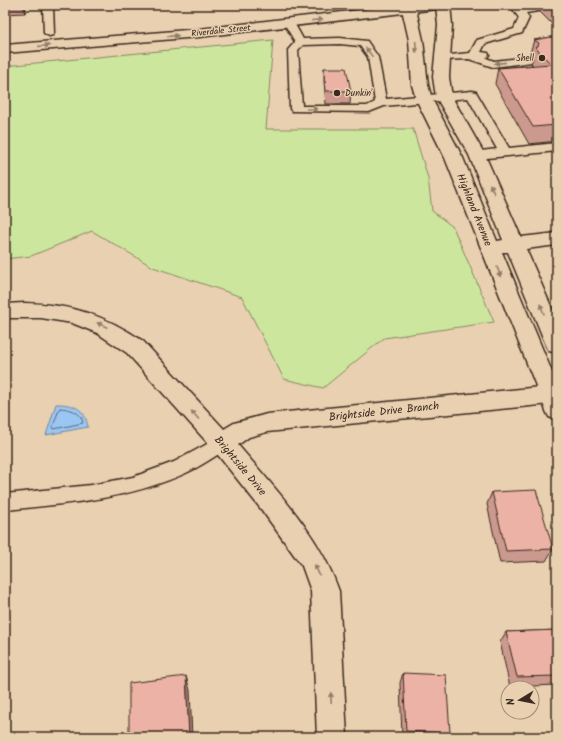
<svg xmlns="http://www.w3.org/2000/svg" width="562" height="742" font-family="Kalam,sans-serif">
<rect width="100%" height="100%" fill="#e9d0b1"/>
<filter id="ink" filterUnits="userSpaceOnUse"><feTurbulence type="fractalNoise" baseFrequency=".025" numOctaves="2"/><feDisplacementMap in="SourceGraphic" scale="8" xChannelSelector="R" yChannelSelector="G"/><feConvolveMatrix kernelMatrix="1 2 1 2 8 2 1 2 1" color-interpolation-filters="sRGB"/></filter>
<g filter="url(#ink)">
<path fill="#cce79d" stroke="#84885e" d="M273 40 266 129H413L428 178 432 211 453 227 494 322 384 338 323 388 284 379 242 297 153 267 92 231 31 256 5 259V66Z"/>
<path fill="#9ac6f3" stroke="#74889e" d="M56 404C74 404 85 408 88 427L46 435Z"/>
<g fill="none" stroke-linecap="round" stroke-linejoin="round">
<path stroke="#616873" stroke-width="1" d="M60 408C70 409 81 411 83 423L54 429 53 427Z"/>
<g stroke="#3b2a1e" stroke-width="3">
<path id="lane" d="M43 5H53L54 33 53 35 49 36 44 33Z
M300 5H310L311 7 306 10 303 9Z
M510 5H520L522 8 539 5H557V8L526 13 529 18 522 33 485 44 481 52 488 53 489 55 486 58 494 61 528 57 532 58 533 60 532 62 493 67 469 59 440 60 439 58 440 56 470 53 477 40 514 29 519 18Z
M289 20 293 21 303 39 340 38 367 41 378 57 386 99 472 91 476 92 509 148 557 143V151L477 159 473 158 471 155 473 152 497 149 468 98 384 106 369 112 292 111 290 109 288 50 295 42 284 23ZM340 44 360 46 368 57 375 102 367 106H302L298 50 303 45Z
M222 436 228 438 231 443 228 448C214 457 201 466 186 473 129 499 67 504 5 510V494L91 485 133 477 174 462Z"/>
</g>
<g stroke="#3b2a1e" stroke-width="3">
<path id="street" d="M24 303C70 304 105 315 143 341L224 429 234 423 267 414 550 386 557 388V402L550 404 267 432 249 437 238 445C276 490 320 535 339 591L347 737H317L311 591 302 566 261 509 214 450 127 353 97 333 72 323 41 318H5V304Z"/>
</g>
<g stroke="#3b2a1e" stroke-width="3">
<path id="secondary" d="M401 5H415L423 40 428 85 432 99 463 158 497 241 503 240 469 155 436 97 433 77 438 25 436 5H450L452 25 449 77 452 97 485 155 521 237 557 233V245L526 249 557 320V353L549 351 546 345 508 252H502L557 384V420L549 417 546 411 445 158 416 99 412 85 409 40Z"/>
</g>
<g stroke="#3b2a1e" stroke-width="3">
<path id="primary" d="M402 5H444L442 8 437 9 199 37 5 53V45L199 29Z"/>
</g>
<use href="#lane" fill="#e9d0b1" fill-rule="evenodd"/>
<use href="#street" fill="#e9d0b1" fill-rule="evenodd"/>
<use href="#secondary" fill="#e9d0b1" fill-rule="evenodd"/>
<use href="#primary" fill="#e9d0b1" fill-rule="evenodd"/>
</g>
<path fill="#cb998e" stroke="#3b2a1e" d="M5 5H26L25 13 5 14Z
M541 5H557V29L540 12Z
M557 36V141L529 144 495 84 498 68 533 65 531 64 533 58 529 56 534 40Z
M324 68 351 91 350 104H326L324 82Z
M492 492 553 549 546 561 500 563 487 504Z
M557 630V685L510 687 500 642 506 632Z
M403 673 450 733 448 737H402L400 683Z"/>
<path fill="#a57d74" stroke="#3b2a1e" d="M23 5H26L25 13Z
M186 676 190 690 192 737H189Z"/>
<path fill="#ecb2a5" stroke="#3b2a1e" d="M553 5H557V9Z
M557 36V125L533 127 498 68 551 64 535 47 538 46 539 43 534 40Z
M324 68H346L351 91H326Z
M536 490 553 549 506 551 492 492Z
M557 630V676L517 677 506 632Z
M403 673 446 675 450 733 406 731Z
M186 676 189 737H129V683Z"/>
<defs><path id="oneway-solid" d="M-6-.8H1V-3.2L6.5 0L1 3.2V.8H-6Z"/></defs>
<g fill="#927d68">
<use href="#oneway-solid" transform="translate(317 20) rotate(-7)"/>
<use href="#oneway-solid" transform="translate(173 36) rotate(-5)"/>
<use href="#oneway-solid" transform="translate(44 46) rotate(-4)"/>
<use href="#oneway-solid" transform="translate(416 47) rotate(87)"/>
<use href="#oneway-solid" transform="translate(369 52) rotate(-126)"/>
<use href="#oneway-solid" transform="translate(500 63) rotate(174)"/>
<use href="#oneway-solid" transform="translate(312 109)"/>
<use href="#oneway-solid" transform="translate(492 189) rotate(-113)"/>
<use href="#oneway-solid" transform="translate(499 272) rotate(68)"/>
<use href="#oneway-solid" transform="translate(542 309) rotate(-112)"/>
<use href="#oneway-solid" transform="translate(102 325) rotate(-155)"/>
<use href="#oneway-solid" transform="translate(195 415) rotate(-132)"/>
<use href="#oneway-solid" transform="translate(317 570) rotate(-115)"/>
<use href="#oneway-solid" transform="translate(331 698) rotate(-92)"/>
</g>
</g>
<g fill="#3b2a1e" stroke="#e9d0b1" stroke-width="1.5">
<circle cx="542" cy="58" r="4"/>
<circle cx="337" cy="93" r="4"/>
</g>
<g text-anchor="middle" dominant-baseline="central" stroke-width="3" stroke-linejoin="round" paint-order="stroke">
<g font-size="9" fill="#3b2a1e" stroke="#e9d0b1">
<text transform="translate(221 31) rotate(-6)">Riverdale Street</text>
</g>
<g font-size="9" fill="#3b2a1e" stroke="#e9d0b1" text-anchor="end">
<text x="534" y="58">Shell</text>
<text x="345" y="93" text-anchor="start">Dunkin'</text>
</g>
<g font-size="11" fill="#3b2a1e" stroke="#e9d0b1">
<text transform="translate(474 210) rotate(68)">Highland Avenue</text>
<text transform="translate(384 412) rotate(-6)">Brightside Drive Branch</text>
<text transform="translate(240 466) rotate(50)">Brightside Drive</text>
</g>
</g>
<rect width="562" height="742" fill="none" stroke="#e9d0b1" stroke-width="20"/>
<rect x="10" y="10" width="542" height="722" fill="none" stroke="#3b2a1e" stroke-width="1.5" filter="url(#ink)"/>
<g transform="translate(520 700) rotate(260)"><circle r="19" fill="#e9d0b1" stroke="#a38e76"/>
<path d="M0-3L7 15L0 10L-7 15Z" fill="#3b2a1e"/>
<text y="-6" font-size="11" font-weight="bold" text-anchor="middle" fill="#3b2a1e">N</text>
</g>
</svg>
